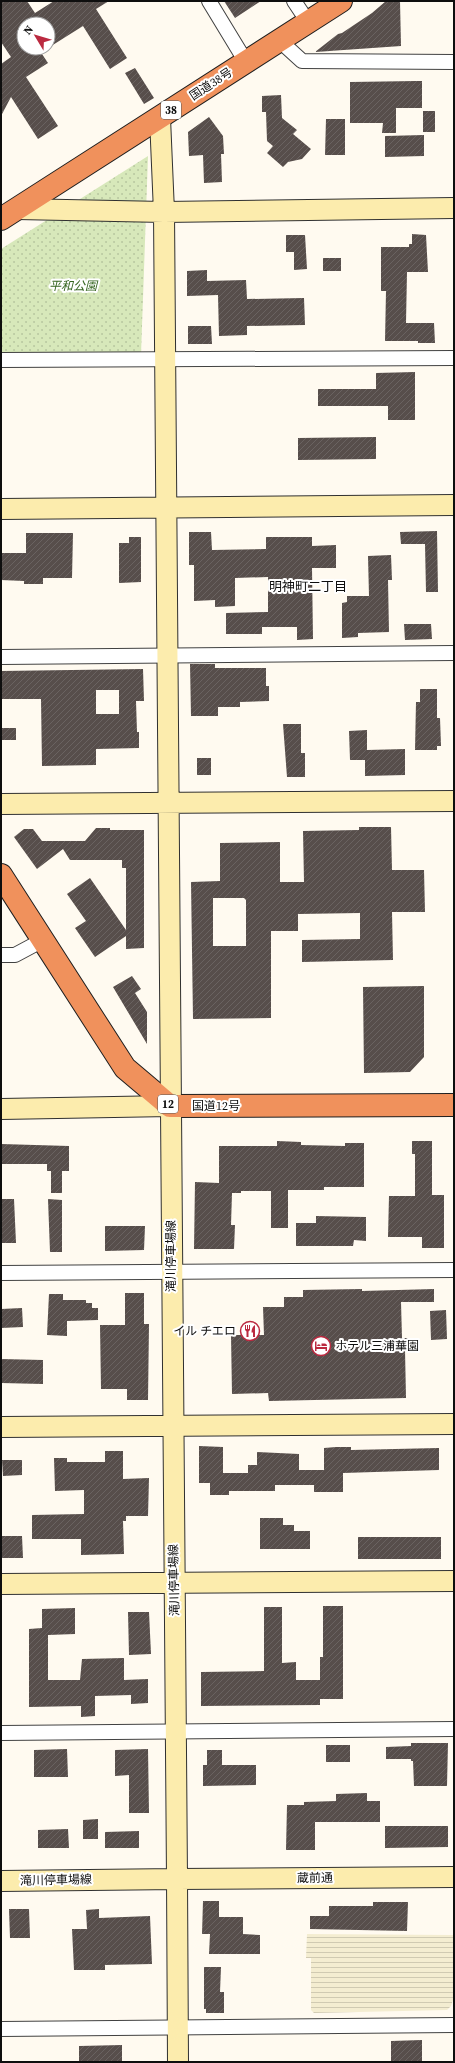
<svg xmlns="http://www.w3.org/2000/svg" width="455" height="2063" font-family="'Source Serif 4','Noto Sans JP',serif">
<defs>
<pattern id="farmland-rules" width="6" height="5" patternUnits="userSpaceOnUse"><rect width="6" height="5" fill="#f4edd1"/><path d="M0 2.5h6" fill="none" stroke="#d0cab2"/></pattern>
<pattern id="park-dots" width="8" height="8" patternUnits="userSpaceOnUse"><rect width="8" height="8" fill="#d7e8ba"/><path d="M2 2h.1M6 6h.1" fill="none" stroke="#b7c69f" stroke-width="1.8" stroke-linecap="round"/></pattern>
<pattern id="building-hatch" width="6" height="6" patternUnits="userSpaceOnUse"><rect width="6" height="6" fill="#574e4b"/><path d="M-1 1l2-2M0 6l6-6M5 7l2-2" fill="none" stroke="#6a6361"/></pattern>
</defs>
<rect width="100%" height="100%" fill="#fffaf0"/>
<path fill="url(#farmland-rules)" d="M307 1934 453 1935V2000L451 2006 447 2010 314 2013 311 2010V1958H306Z"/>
<path fill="url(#park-dots)" d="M148 156 141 355H1V249Z"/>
<path fill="url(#building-hatch)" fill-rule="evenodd" d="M1 1H27L35 13 54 1H109L96 9 127 58 110 69 83 26 48 48V24H24V48H38L48 63 26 77 58 126 38 139 11 97 1 116V64L11 57 1 42Z
M224 1H261L235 18Z
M386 1H400L401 46 315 52 338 34 342 33 372 13Z
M135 68 154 98 144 104 125 73Z
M416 81H422V108H396V133H382L383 123H350V82Z
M281 95 282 118 297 130 293 134 311 149 302 159 288 162 283 167 267 153 273 146 267 141 266 112H262V96Z
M423 111H435V132H423Z
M209 117 223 136 224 154H221L222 182 204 183 203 155 189 156 188 132Z
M326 119H345V155H325Z
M424 135V156L385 157V136Z
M412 234 426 235 428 272H407L406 323H434L435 343H418V341H385L386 291H381V247H409V244H412Z
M286 235H305L307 269 294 270V252H286Z
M323 258H341V271H323Z
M207 270V281L246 280 247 299 304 298 305 325 247 326V335L219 336 218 295 187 296V271Z
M188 326H211L212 344H188Z
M415 372V420H388V406H318V389H376V373Z
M376 437V459L298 460V438Z
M437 531 438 592H426L425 544H401L400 532Z
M189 532H211L212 550 266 549V537H312V546L336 545V568H312L313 639 297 640V627H262V634H226V613L268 612V577L235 578V606L215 607V600L194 601V565H189Z
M26 533H73L72 578H43V584H24V581L1 580V553H26Z
M129 537H141V582L119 583V543H129Z
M391 555 392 580H388L389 632 358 633V637L342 638V603L347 602V596H369L368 556Z
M404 624H431L432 639 405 640Z
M190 664H215V668H266V686H269V701L240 702V707H218V716H191Z
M143 669 144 701H136L137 732H139V748L96 749V765L42 766 41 699H1V671ZM96 690H119V714H96Z
M420 689H437V718H440L441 746H437V750H415L416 702H420Z
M283 724H301V753H305V777H287Z
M1 728H16V740H1Z
M367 730V750L405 749V775L365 776V760H350L349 731Z
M197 758H211V775H197Z
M359 827H391L392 870H424L425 912H392L393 960 302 962V940L360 939V913L298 914V931H271V1018L193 1019 191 882 220 881V843L280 842V882H304L303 831 359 830ZM213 898H244L246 900V946H213Z
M96 828H110V830H144V948L126 949V936L95 957 75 928 86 921 67 894 90 878 126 930V868H122V860H70L63 849 37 869 14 837 24 829H33L42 841H85Z
M132 976 141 989 135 993 147 1012V1044L113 987Z
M424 986V1057L410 1072 364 1073 363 987Z
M277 1141 301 1142V1145L345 1146V1143H364V1187H324V1190H288V1228H271V1191H241V1193H232L231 1225H235L234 1249H194L195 1182 219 1183V1146H277Z
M412 1141H432V1195H444V1248H422V1237H388L389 1196H415V1154H412Z
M1 1144 69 1146V1171H62V1193H51V1171H47V1164H1Z
M1 1199H14L16 1243H1Z
M48 1199 62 1200V1252H50Z
M316 1216 366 1217V1241L354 1240 353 1246H296V1223H316Z
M105 1226H145L144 1250 105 1251Z
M362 1289V1291L434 1289V1302H401L402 1338H413V1350H405L406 1398 269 1401 268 1393 232 1394 231 1335H264L263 1307H284V1297H303V1290Z
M125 1293H144V1324H149L148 1400H127V1389H101L100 1325H125Z
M49 1294H63V1300H86V1303H92V1308H98V1320L67 1321V1336L47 1335Z
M22 1308 23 1327 1 1328V1309Z
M446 1310 447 1339 431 1340 430 1311Z
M1 1359 43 1360V1384L1 1383Z
M199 1446 223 1447V1473H248V1465H257V1452L299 1454V1470H324V1448L336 1447H351V1450L439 1448V1470L343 1473V1492H314V1485H275V1491H229V1495H210V1483H199Z
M105 1451H123V1479L149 1478 148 1516H126V1521H123L124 1554 81 1555V1539H32V1515L84 1514V1490L55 1491 54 1458H67V1462H105Z
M2 1460H22V1475L3 1476Z
M260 1518H283V1525H294V1531H310V1549H260Z
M2 1536H22L23 1558H2Z
M358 1537H441V1559H358Z
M323 1606H343V1699H320V1705L201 1706V1672L264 1671V1607H282V1663L296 1662V1680H320V1657H323Z
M75 1608V1634L48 1635V1680H80L82 1659 124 1658V1680L148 1679V1703L131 1704V1695L95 1696V1716L81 1717V1706L29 1707V1629L42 1628V1609Z
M128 1612H149L151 1654 129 1655Z
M411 1743H448L447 1786H414L413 1761H411V1759H386V1747L411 1746Z
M326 1745H350V1762H326Z
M67 1749 68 1777H34V1750Z
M148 1749 149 1813H129V1775L115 1776V1750Z
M207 1750H222V1765H256V1785L203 1786V1765H207Z
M367 1793V1801H380V1822H315V1850H286L287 1805H304V1802L336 1801V1794Z
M98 1819V1839H83V1820Z
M385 1826H448V1847L385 1848Z
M68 1829 69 1848H38V1830Z
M139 1831V1848H105V1832Z
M203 1901H219V1917H243V1934L260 1935V1954H209L210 1934H202Z
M373 1902H408L407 1931 310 1929V1916H329V1906H373Z
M9 1909H29L30 1938H10Z
M99 1909V1918L150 1916 152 1964 105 1965V1970H74L72 1929H87L86 1910Z
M204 1967H221L220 1992H224V2013H206V2009H204Z
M422 2040V2061L391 2062V2041Z
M122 2045V2062H79V2046Z"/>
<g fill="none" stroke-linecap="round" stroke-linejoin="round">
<g stroke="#414141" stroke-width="16">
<path id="street" d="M209 1 246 62
M294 1 308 22
M279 40 302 61 454 62
M1 360 454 358
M1 657 454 653
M1 955H15L43 940
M1 1273 454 1270
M1 1733 454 1729
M1 2029 454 2025"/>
</g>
<g stroke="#303030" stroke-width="22">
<path id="secondary" d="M17 209 164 212 454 208
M1 509 454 505
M1 804 454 801
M1 1109 170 1106
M1 1427 454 1424
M1 1584 454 1581
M1 1881 177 1879 164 212 160 118
M178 2062 177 1879 454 1877"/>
</g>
<g stroke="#1f1f1f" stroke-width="24">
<path id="highway" d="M1 219 341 1
M1 875 125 1068 170 1106 454 1105"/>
</g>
<use href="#street" stroke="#fff" stroke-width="14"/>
<use href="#secondary" stroke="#fcecad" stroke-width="20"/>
<use href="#highway" stroke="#f0915c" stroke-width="22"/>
</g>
<defs>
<g id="restaurant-ring" transform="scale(1)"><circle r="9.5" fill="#fff" stroke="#bb2a40" stroke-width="1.5"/><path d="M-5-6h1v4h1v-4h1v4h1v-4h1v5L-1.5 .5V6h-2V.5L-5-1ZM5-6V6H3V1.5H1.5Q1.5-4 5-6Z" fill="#bb2a40"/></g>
<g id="hotel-ring" transform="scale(1)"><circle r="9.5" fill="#fff" stroke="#bb2a40" stroke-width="1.5"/><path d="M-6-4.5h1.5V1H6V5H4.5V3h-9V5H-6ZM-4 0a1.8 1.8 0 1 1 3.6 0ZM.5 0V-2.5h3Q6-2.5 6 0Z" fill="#bb2a40"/></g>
</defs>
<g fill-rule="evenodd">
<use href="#restaurant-ring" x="250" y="1331"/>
<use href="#hotel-ring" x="321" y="1346"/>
</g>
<g text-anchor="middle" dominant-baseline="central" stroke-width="4" stroke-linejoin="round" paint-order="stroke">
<g fill="#fff" stroke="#565656" stroke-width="1">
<rect x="161" y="101" width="20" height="18" rx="3"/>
<rect x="158" y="1095" width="20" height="18" rx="3"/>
</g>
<g font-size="11" font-weight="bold" fill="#0e0e0e">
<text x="171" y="110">38</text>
<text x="168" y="1104">12</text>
</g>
<g font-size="12" fill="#0e0e0e" stroke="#fff">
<text transform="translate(211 84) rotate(-33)">国道38号</text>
<text x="216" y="1106">国道12号</text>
<text transform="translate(171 1256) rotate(-90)">滝川停車場線</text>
<text transform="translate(174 1580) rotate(-91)">滝川停車場線</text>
<text transform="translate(315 1878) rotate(-1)">蔵前通</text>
<text transform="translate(56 1880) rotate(-1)">滝川停車場線</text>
</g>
<g font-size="12" font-style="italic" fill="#356520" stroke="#fff">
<text x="73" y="286">平和公園</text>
</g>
<g font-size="12" fill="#0e0e0e" stroke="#fff" text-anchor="end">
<text x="236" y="1331">イル チエロ</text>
<text x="335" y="1346" text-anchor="start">ホテル三浦華園</text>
</g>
<g font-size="13" fill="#0e0e0e" stroke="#fff">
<text x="308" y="586">明神町二丁目</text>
</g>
</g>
<rect width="455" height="2063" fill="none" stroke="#0e0e0e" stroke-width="4"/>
<g transform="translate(36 36) rotate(308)"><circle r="19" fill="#ffffff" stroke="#9f9f9f"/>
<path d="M0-3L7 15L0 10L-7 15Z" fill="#bb2a40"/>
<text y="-6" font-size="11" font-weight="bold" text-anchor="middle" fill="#0e0e0e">N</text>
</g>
</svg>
